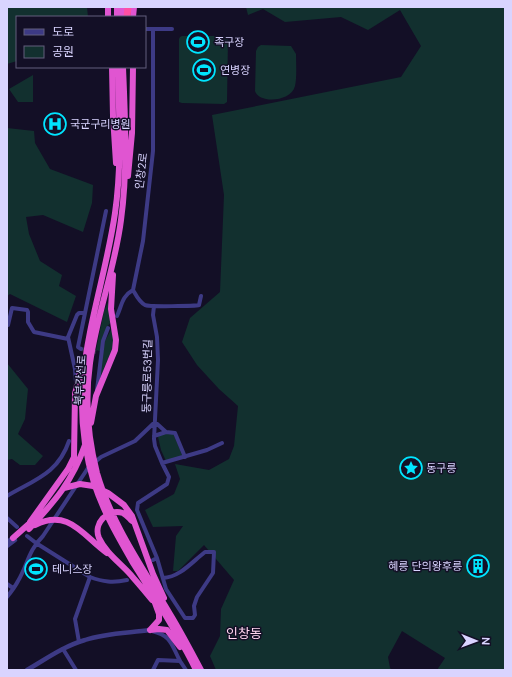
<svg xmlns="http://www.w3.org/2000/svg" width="512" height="677" font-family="'DM Sans','Noto Sans KR',sans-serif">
<rect width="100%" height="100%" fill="#130f26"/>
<path fill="#12302f" d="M7 7H87L88 17H17V61L7 64Z
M246 7H505V670H437L445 658 402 631 388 657 390 668 392 670H216L210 656 220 636 221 609 234 580 204 545 178 571H173L176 536 183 526 153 527 145 510 174 494 180 479 175 464 209 470 229 459 234 446 238 406 219 389 197 365 182 342 190 318 220 292 224 195 212 115 401 77 421 46 400 10 368 30 341 17 285 22 263 9 248 15Z
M182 36H226L228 38 227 102 224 104 182 103 179 102V39L180 37Z
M261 45 291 46 296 54C296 63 297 77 295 86 291 102 259 104 255 91L256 51 258 47Z
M33 75V102H18L9 89Z
M7 128 34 131 35 143 50 169 93 185 92 203 83 232 43 215 26 217 29 234 40 261 62 275 59 286 76 296 67 322 10 294 7 296Z
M108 302 111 322 107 327 100 351 96 350 104 311Z
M112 328 114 335 112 351 107 361 100 379H98L105 341Z
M7 363 28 389 25 419 18 434 43 456 35 465H20L12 459 7 460Z
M173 433 183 457 166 461 161 450 158 437 160 434Z
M33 561 45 569 39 577 27 569Z"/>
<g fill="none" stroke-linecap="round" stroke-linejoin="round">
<path stroke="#312d47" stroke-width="4" stroke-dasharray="4 2" stroke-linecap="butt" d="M81 349 96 352"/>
<path stroke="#3d3a85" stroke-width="4" d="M153 29H172
M133 290C136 295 139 302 145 305 148 307 196 306 199 305L201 296
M154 306 153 315 157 337 158 360 154 439 155 446 162 463
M117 316C122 305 122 296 133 290L143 241 153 151V29H145
M8 325 12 308 27 310 28 312V322L34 332 68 339
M81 349 78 347 106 211
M76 382 75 369 68 337 77 315 79 313H84
M97 390 103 341 108 328
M154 436 166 432
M7 496C34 480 58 474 69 441
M7 518 17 527
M27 536 36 543 90 577C103 582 113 583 127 580
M157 558 166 589 185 618H193L195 615 194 606 197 597 213 573 214 552H205C192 562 180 577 163 578
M153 560 157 558 137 510 138 503 167 484 169 477 162 463 207 450 222 443
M7 584 13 588
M7 597C11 592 15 587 18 581 28 564 28 551 43 536L88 468 101 457 135 441 155 422 166 432 175 433 185 457
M152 631C172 636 171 644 180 661
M79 642 75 619 90 577
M63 649 76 670
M153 670 158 660 180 661 186 670"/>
<path stroke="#3d3a85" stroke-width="4.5" d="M7 542 13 538
M7 546 15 540
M27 670C46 659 64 646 85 640 105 633 128 633 150 630"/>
<path stroke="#e055d1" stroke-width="6" d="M117 7V17
M122 7V17
M108 17V7
M133 17 134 7
M112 67 113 116 116 163
M118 67C119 116 122 165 115 213 107 269 88 323 83 379 80 413 84 450 94 483 103 511 118 537 133 563 155 598 178 633 196 670
M123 67C125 118 128 169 121 220 115 268 97 314 90 363 85 399 88 438 97 473 112 525 143 568 170 614 181 632 191 651 201 670
M128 176 132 133 133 67
M91 423 96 396 115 350 116 340 111 309 113 275
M64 488 80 484 93 486 108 493 124 505 132 516 153 574 164 598
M132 521C129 518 127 515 123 513 107 508 93 524 99 538 106 553 119 562 130 574 137 582 145 591 152 600
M30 522 68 469 74 457 75 394 81 368
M35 525C69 508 83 536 107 553
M29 529C55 501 72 482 85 445
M13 538 31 522
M150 630 159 629 167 630 180 647
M150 630 159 620V614L155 603"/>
<path stroke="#ff4fa3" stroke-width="7" d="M127 17 128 7"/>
</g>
<defs>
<g id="stadium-ring" transform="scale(1.15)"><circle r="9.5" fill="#130f26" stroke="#00e5ff" stroke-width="1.5"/><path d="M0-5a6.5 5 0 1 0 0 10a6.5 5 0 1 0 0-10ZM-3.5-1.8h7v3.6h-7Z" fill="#00e5ff"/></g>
<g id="hospital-ring" transform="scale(1.15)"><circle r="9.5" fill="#130f26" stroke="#00e5ff" stroke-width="1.5"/><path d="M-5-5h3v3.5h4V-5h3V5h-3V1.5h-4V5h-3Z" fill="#00e5ff"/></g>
<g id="sight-ring" transform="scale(1.15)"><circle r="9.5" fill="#130f26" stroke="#00e5ff" stroke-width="1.5"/><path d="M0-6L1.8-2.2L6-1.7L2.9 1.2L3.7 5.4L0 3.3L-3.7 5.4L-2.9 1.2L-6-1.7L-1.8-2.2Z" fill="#00e5ff"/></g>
<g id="building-ring" transform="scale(1.15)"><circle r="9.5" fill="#130f26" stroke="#00e5ff" stroke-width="1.5"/><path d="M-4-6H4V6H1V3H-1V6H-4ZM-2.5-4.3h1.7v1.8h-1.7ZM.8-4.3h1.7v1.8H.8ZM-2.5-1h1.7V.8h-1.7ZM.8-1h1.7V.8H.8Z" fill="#00e5ff"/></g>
</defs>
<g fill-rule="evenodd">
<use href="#stadium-ring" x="198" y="42"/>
<use href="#stadium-ring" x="204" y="70"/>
<use href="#hospital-ring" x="55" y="124"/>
<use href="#sight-ring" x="411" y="468"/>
<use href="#building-ring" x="478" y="566"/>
<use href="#stadium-ring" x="36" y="569"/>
</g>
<g text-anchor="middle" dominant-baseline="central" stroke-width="3" stroke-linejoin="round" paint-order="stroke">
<g font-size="11" fill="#d9d4ff" stroke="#130f26" text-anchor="start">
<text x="214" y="42">족구장</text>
<text x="220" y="70">연병장</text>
<text x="70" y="124">국군구리병원</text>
<text x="426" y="468">동구릉</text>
<text x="462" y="566" text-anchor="end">혜릉 단의왕후릉</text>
<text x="52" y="569">테니스장</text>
</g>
<g font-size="11" fill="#d9d4ff" stroke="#130f26">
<text transform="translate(141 171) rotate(-83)">인창2로</text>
<text transform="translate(147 376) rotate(-89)">동구릉로53번길</text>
<text transform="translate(80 380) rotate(-86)">북부간선로</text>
</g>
<g font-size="13" fill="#ffd6f0" stroke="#130f26">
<text x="244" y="633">인창동</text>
</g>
</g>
<rect width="512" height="677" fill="none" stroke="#d9d4ff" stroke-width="16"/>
<rect x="16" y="16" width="130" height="52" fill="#130f26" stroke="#625e7d"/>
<rect x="24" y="29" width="20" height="6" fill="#3d3a85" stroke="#625e7d"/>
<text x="52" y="36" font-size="12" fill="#d9d4ff">도로</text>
<rect x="24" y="46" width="20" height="12" fill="#12302f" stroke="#625e7d"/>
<text x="52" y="56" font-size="12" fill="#d9d4ff">공원</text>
<g transform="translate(476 641) rotate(91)" stroke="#130f26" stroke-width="3" paint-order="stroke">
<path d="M0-3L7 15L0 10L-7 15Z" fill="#d9d4ff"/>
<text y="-6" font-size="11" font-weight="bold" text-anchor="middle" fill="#d9d4ff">N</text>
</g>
</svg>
